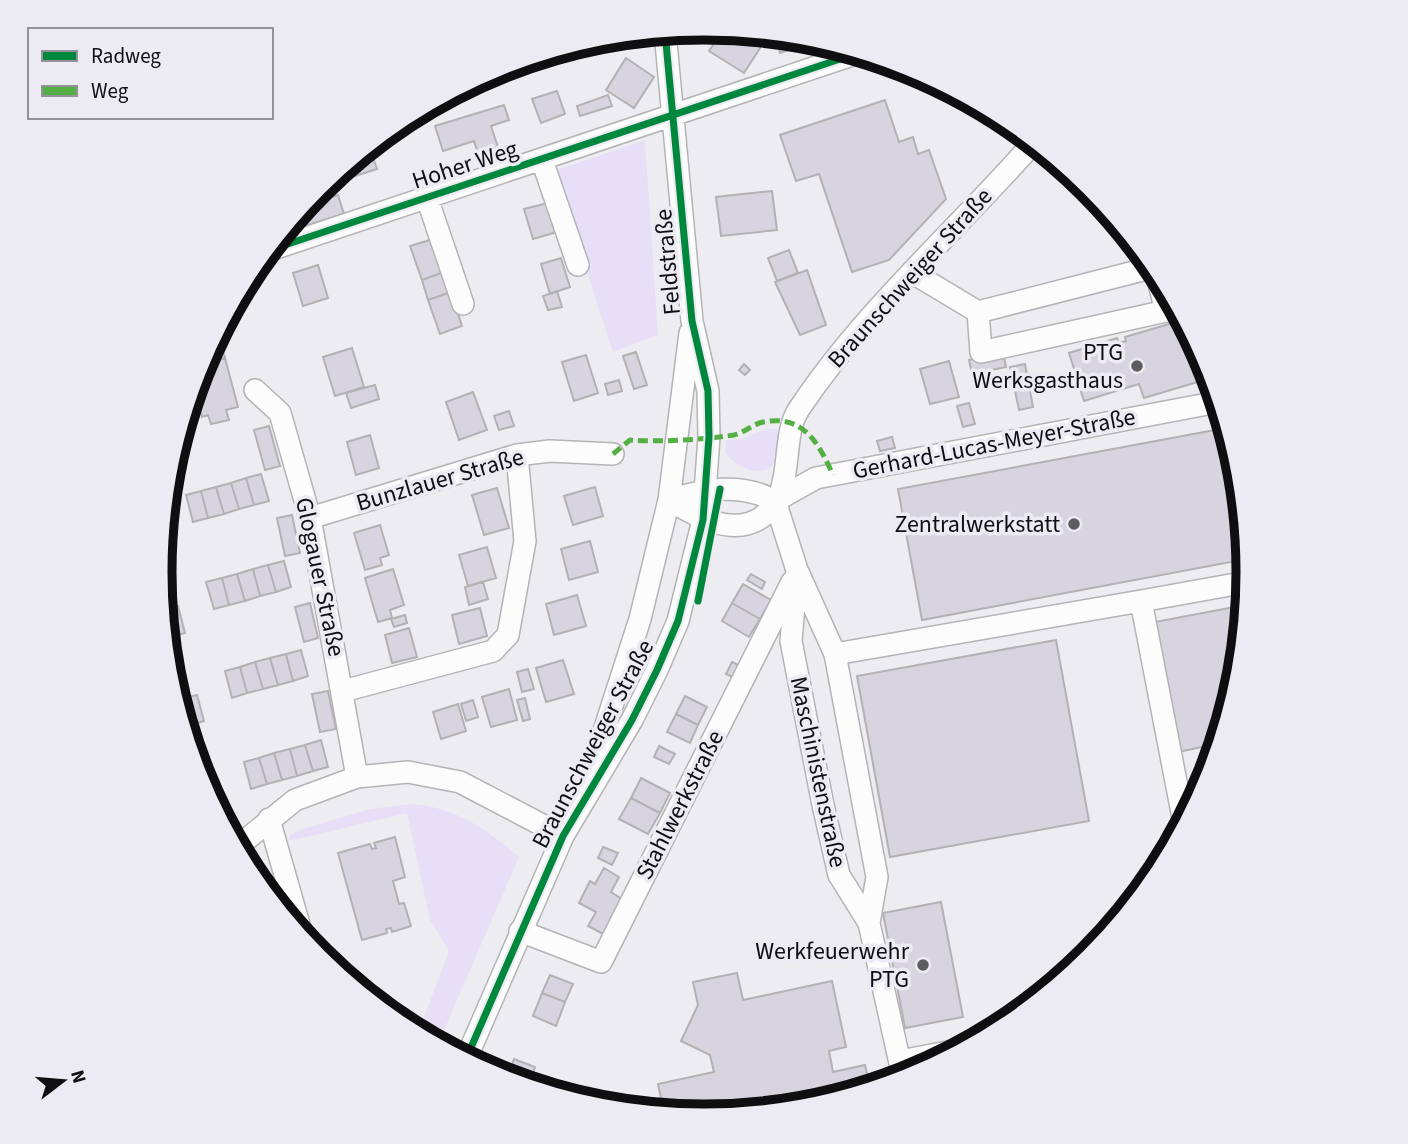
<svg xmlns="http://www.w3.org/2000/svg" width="1408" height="1144" font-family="'Source Sans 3',sans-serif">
<rect width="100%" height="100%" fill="#edecf0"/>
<path fill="#e6dff7" d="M645 140 658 335 613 352 554 171Z
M777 428C777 437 780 449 777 457 768 483 735 467 725 453L726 440C745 442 758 429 777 428Z
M410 804C453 806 487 829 519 857L438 1044 418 1033 449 951 430 920 407 813 289 841 290 835 300 830 370 809Z"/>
<path fill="#d7d4df" stroke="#b2b1b4" stroke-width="2" d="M723 30 749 32 764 42 744 73 709 51Z
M774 35 811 39 816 41 780 53Z
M626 58 654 77 634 108 606 90Z
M557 91 565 114 541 123 532 99Z
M608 95 612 106 580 116 577 106Z
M885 100 899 142 913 137 918 154 929 150 946 199 889 260 852 272 819 174 796 181 780 135Z
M504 105 509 120 491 126 498 147 478 153 474 141 443 151 435 126Z
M369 146 377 169 355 176 350 162Z
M772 191 777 230 721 236 716 197Z
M338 195 344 214 304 226 299 212 305 205Z
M548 203 557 232 533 239 524 209Z
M433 239 444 272 422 280 410 246Z
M789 250 798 273 777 281 768 258Z
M561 258 570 287 550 294 541 264Z
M318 265 328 298 303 306 293 273Z
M807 270 826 325 800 335 775 282Z
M444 272 451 292 428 300 422 280Z
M557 291 562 307 548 310 543 296Z
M451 292 462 326 440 334 428 300Z
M1183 320 1204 380 1144 398 1139 384 1084 401 1069 353 1117 338 1119 343 1126 341 1125 337Z
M218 333 221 344 211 346Z
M221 344 225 358 208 362 206 355 211 346Z
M352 348 364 387 335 396 323 357Z
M636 352 647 385 634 389 623 356Z
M1003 353 1006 367 972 374 969 360Z
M586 355 598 393 574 401 562 362Z
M225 358 238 407 226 410 229 420 211 424 208 415 202 417 194 388 201 364Z
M949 361 959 397 930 404 920 369Z
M744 364 750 370 745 375 739 370Z
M1025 364 1033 407 1019 410 1010 367Z
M619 380 622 391 608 395 605 384Z
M375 385 379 399 351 408 346 393Z
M473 392 487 430 459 440 446 402Z
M969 403 975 424 963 427 957 406Z
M509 411 514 426 499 430 494 416Z
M269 426 280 466 265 470 254 430Z
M1226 428 1238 466 1247 559 922 620 898 489Z
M370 435 379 468 356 475 347 442Z
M892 437 895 448 880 451 877 441Z
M261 474 269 501 254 505 246 478Z
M246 478 254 505 239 509 231 483Z
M231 483 239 509 224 514 216 487Z
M216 487 224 514 208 518 201 491Z
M595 487 603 516 573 525 564 496Z
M497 488 509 528 484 535 472 495Z
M201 491 208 518 193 522 186 495Z
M292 515 300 553 285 556 277 518Z
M380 525 389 555 380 558 382 565 365 570 354 533Z
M590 541 598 572 569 580 561 549Z
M487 547 496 578 468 586 459 555Z
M284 561 291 587 276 592 268 565Z
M268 565 276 592 260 596 253 569Z
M253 569 260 596 245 601 237 574Z
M393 569 404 605 390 610 392 618 378 622 365 578Z
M237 574 245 601 229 605 222 578Z
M751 574 765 582 762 589 747 580Z
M222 578 229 605 214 609 206 582Z
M483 582 488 599 469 605 465 587Z
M743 584 771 600 760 619 732 603Z
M577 595 586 626 554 635 546 604Z
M310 603 318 638 304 642 295 607Z
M732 603 760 619 749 637 722 621Z
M1245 605 1237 679 1217 744 1178 752 1155 622Z
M178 606 185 633 169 637 164 610Z
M480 608 487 636 459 644 452 615Z
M405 615 407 623 394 627 391 619Z
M409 628 417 657 392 663 385 635Z
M1056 640 1089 821 890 857 857 676Z
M301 650 308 676 293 681 286 654Z
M286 654 293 681 278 685 270 658Z
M270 658 278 685 263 689 255 662Z
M563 660 574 694 546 702 536 668Z
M255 662 263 689 247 693 240 667Z
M732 662 744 668 739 680 726 674Z
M240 667 247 693 232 698 225 671Z
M528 669 534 689 522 692 517 672Z
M509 689 517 720 491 727 482 697Z
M328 691 336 729 320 732 312 694Z
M197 695 204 721 188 726 181 699Z
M685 696 707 707 698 725 676 714Z
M525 698 530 719 523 721 517 700Z
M181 699 188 726 185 727 177 700Z
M473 700 478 717 466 721 461 704Z
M458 704 466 731 441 739 433 712Z
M676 714 698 725 690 743 667 732Z
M321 740 328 767 313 771 305 745Z
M305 745 313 771 297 776 290 749Z
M659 746 675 754 669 764 654 757Z
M290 749 297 776 282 780 274 753Z
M274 753 282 780 267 784 259 758Z
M259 758 267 784 251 789 244 762Z
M641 778 670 793 660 813 631 798Z
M213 780 220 807 216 808 203 783Z
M631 798 660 813 648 834 619 819Z
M395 837 405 877 393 881 399 904 404 903 411 926 392 932 391 928 386 929 387 933 362 940 338 853 370 844 372 849 376 848 374 843Z
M603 847 618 853 612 865 598 858Z
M604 868 619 877 611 892 622 899 603 934 588 926 596 912 579 903 590 881 595 884Z
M941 902 963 1017 905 1028 883 913Z
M737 973 743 1000 832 981 846 1047 829 1051 833 1072 865 1065 870 1087 810 1106 704 1116 664 1112 658 1084 714 1072 710 1055 681 1041 698 1005 693 982Z
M550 975 573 984 565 1002 542 993Z
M542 993 565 1002 556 1026 533 1016Z
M514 1059 535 1067 529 1085 507 1078Z"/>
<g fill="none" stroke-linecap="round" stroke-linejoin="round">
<g stroke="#b4b3b6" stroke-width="24">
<path id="minor" d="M542 160 578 265
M427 198 463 304
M267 251 858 53
M913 273 978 312 1154 267
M978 312 981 352 1166 311 1155 268
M255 390 280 413 310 518 357 777
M669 500C695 515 732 538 762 517 797 492 779 439 799 409 865 310 956 231 1034 142
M669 500C705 489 741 482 775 501
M775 501 797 570 791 641 823 805 839 875 869 923 903 1077
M775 501 816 478 1218 402
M310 518 517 455 550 451 613 454
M798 572 835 654 877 877 869 923
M835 654 1141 601
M343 691 493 651 508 635 525 541 517 455
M591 771 640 619 669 500 690 333
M269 819 302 935
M1184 823 1141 601 1247 582
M237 847 295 800 357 777 408 772 460 782 563 836
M520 931 601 962 792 582
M466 1059 563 836 632 720 657 670 678 621 703 520 709 437 708 391 692 321 665 32
M900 1061 958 1050"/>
</g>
<use href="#minor" stroke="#fcfcfd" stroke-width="21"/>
<path stroke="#54b044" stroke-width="5" stroke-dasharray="10 5" stroke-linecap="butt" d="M613 454 630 440C664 442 700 440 734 435 744 433 753 424 763 422 804 414 819 444 833 475"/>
<g stroke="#eceaf2" stroke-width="11">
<path id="cycleway" d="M267 251 858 53
M698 601 720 489
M466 1059 563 836 632 720 657 670 678 621 703 520 709 437 708 391 692 321 665 32"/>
</g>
<use href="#cycleway" stroke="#00873e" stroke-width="7"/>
</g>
<g fill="#5d5c5f" stroke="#eceaf2" stroke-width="2.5">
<circle cx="1137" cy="366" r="7"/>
<circle cx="1074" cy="524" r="7"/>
<circle cx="923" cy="965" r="7"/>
</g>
<g text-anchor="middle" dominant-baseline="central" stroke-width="7" stroke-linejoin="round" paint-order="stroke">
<g font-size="24" fill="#0f0e11" stroke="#eceaf2">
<text transform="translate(465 165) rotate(-18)">Hoher Weg</text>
<text transform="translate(668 262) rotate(-95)">Feldstraße</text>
<text transform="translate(910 278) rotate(-48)">Braunschweiger Straße</text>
<text transform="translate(994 444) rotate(-11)">Gerhard-Lucas-Meyer-Straße</text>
<text transform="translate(440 480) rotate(-16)">Bunzlauer Straße</text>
<text transform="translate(320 577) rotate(78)">Glogauer Straße</text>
<text transform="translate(593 744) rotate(-62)">Braunschweiger Straße</text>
<text transform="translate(818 772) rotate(78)">Maschinistenstraße</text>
<text transform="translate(680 805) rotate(-63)">Stahlwerkstraße</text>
</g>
<g font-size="24" fill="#0f0e11" stroke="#eceaf2" text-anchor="end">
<text x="1123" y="352">PTG<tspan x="1123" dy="28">Werksgasthaus</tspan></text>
<text x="1060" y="524">Zentralwerkstatt</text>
<text x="909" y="951">Werkfeuerwehr<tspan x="909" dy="28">PTG</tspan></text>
</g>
</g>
<path d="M0 0H1408V1144H0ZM172 572a532 532 0 1 1 1064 0a532 532 0 1 1-1064 0Z" fill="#eceaf2" fill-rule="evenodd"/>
<path fill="none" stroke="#0f0e11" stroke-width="9" d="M172 572a532 532 0 1 1 1064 0a532 532 0 1 1-1064 0Z"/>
<rect x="28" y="28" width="245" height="91" fill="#eceaf2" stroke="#949298" stroke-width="2"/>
<rect x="42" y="51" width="35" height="10" fill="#00873e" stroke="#949298" stroke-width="2"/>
<text x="91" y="63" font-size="21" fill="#0f0e11">Radweg</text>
<rect x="42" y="86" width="35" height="10" fill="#54b044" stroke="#949298" stroke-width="2"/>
<text x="91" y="98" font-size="21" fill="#0f0e11">Weg</text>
<g transform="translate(63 1081) rotate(74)" stroke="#eceaf2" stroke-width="5" paint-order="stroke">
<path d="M0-5L12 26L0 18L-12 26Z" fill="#0f0e11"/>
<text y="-10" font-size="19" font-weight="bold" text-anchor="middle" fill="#0f0e11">N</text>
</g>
</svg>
